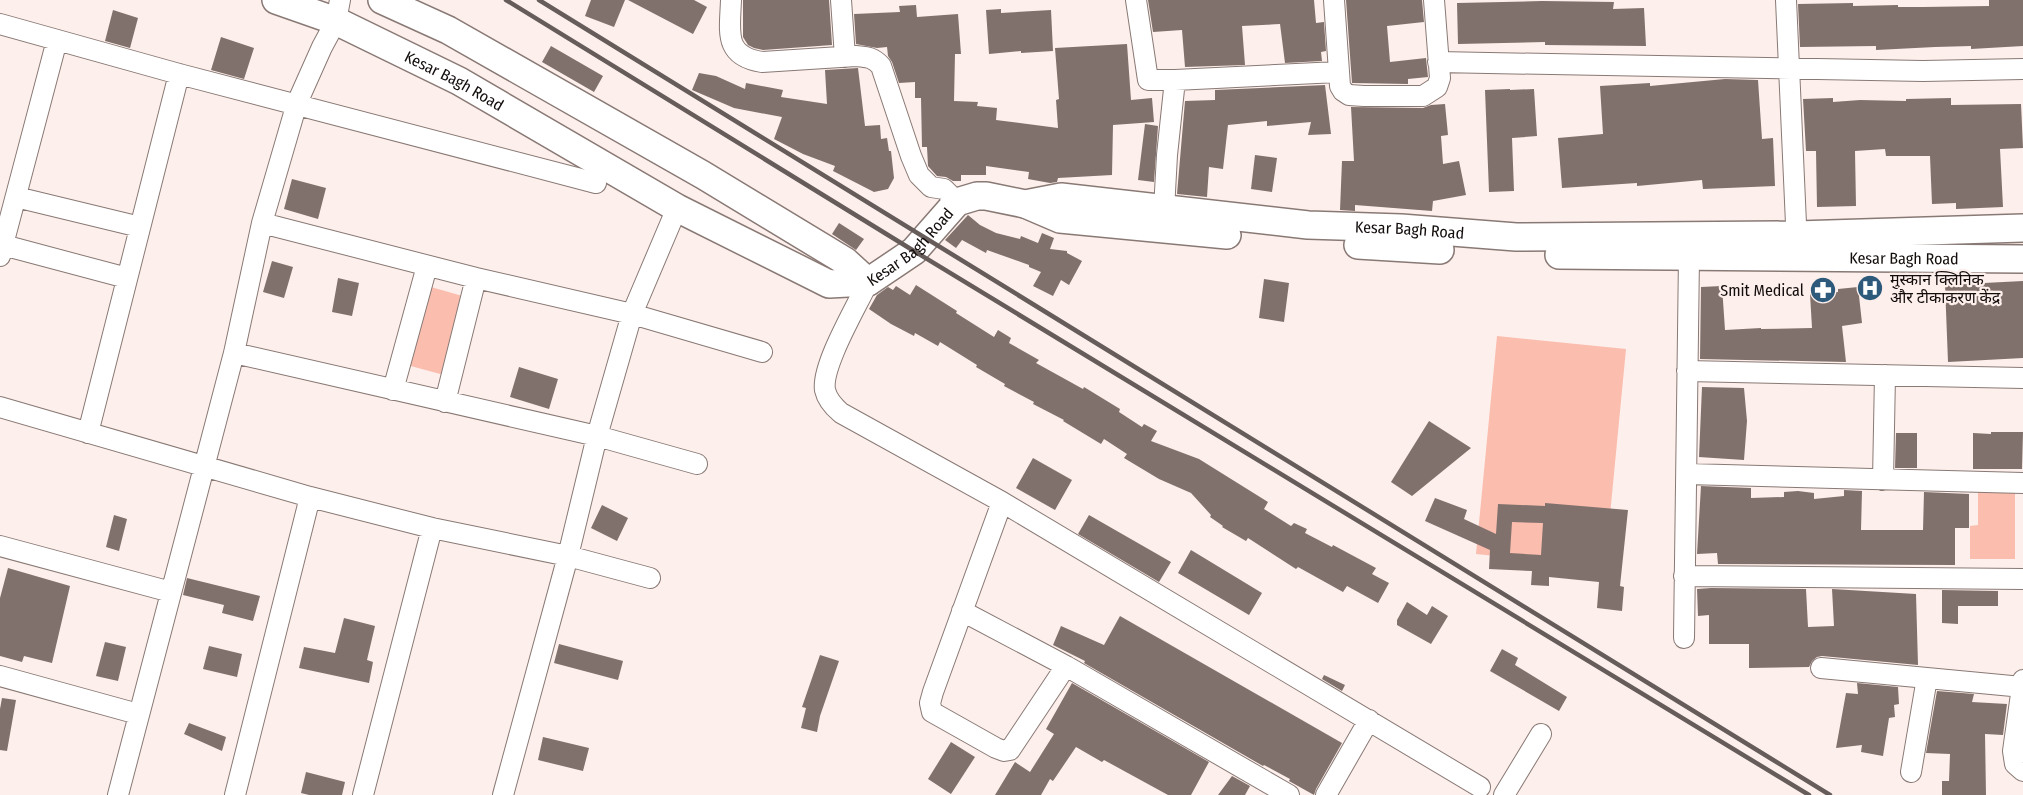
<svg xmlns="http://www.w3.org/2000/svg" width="2023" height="795" font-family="'Fira Sans Condensed','Noto Sans Devanagari',sans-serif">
<rect width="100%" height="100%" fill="#fdefeb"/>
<path fill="#fabdae" d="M431 287 466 297 444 375 407 365Z
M1497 336 1626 349 1605 567 1476 554Z
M1978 483H2015V559H1970V526L1978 525Z"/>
<path fill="#80716d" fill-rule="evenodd" d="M591 0H625L614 27 585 16Z
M628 0H694L707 7 693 34Z
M743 0H829L832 45 763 50 754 48 748 45 743 37Z
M1148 0H1314L1316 23 1324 22 1326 51 1321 52 1322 61 1285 63 1280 24 1242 26 1245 65 1185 67 1182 30 1153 32Z
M1346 0H1422L1424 22 1387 26 1390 62 1426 58 1428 77 1408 79V84L1352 83Z
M1989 0H2023V46L1971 49V46L1935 47 1876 50V46L1800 47 1798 4 1853 3V6L1898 5V7H1923L1989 6Z
M1542 1 1614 2 1613 9 1644 8 1646 46 1545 45V42L1458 44 1457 3Z
M916 5 917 17 958 14 961 54H955L954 101 978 102 977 106 997 108 996 120 1058 128 1056 100 1059 99 1055 48 1127 44 1131 100 1152 98 1154 122 1113 125 1112 175 1058 178 1057 182 1050 183 1028 179 1029 172 986 166V175H961V181H953L946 177 937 176 928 166 927 147H922L921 98H915V82L899 83 892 62 888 56 887 47 877 48 856 44 854 14 900 12 899 6Z
M1001 9V13L1051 10 1053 51 1021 53V51L989 54 986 10Z
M113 10 138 18 130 48 105 41Z
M221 37 254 48 244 79 211 70Z
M551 46 603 76 594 92 542 62Z
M858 68 865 126 880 125 881 139 887 138 889 151H891L894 178 888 189 874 192 833 171 835 166 803 154 774 139 782 117 734 108 692 90 699 73 716 76 745 89 746 83 783 90 781 97 827 104 825 70Z
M1725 79 1758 80 1762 139 1773 138 1775 186 1703 189 1702 180 1637 186V183L1562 188 1558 138 1603 134 1600 86 1650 83V86Z
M1325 85 1331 134 1308 135 1311 122 1267 126V121L1228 125 1223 169 1209 167 1207 197 1177 194 1185 101 1215 100V90Z
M1510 89V90L1534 89 1537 136 1512 138 1514 191 1489 192 1485 90Z
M1833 98V102L1860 100 1906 101V99L1951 98V105L2021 104 2023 148 2000 149 2003 207 1956 209V203L1932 204 1930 156H1886L1885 149 1855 151 1856 206 1817 207 1816 151H1806L1803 99Z
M1445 104 1448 135 1441 136 1443 164 1459 161 1466 195 1433 201 1432 211 1355 205V211L1340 210 1342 161H1354L1351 107 1423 108 1431 105Z
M1145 124 1158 126 1154 182 1138 180Z
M1255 155 1277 158 1272 192 1251 189Z
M292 179 326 188 318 219 284 209Z
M968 215 980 225 996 233 1020 239 1021 236 1038 243 1042 233 1054 238 1050 249 1067 251V253L1082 261 1069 285 1061 280 1053 296 1033 286 1041 272 1029 267V265L987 250 986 253 962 240 956 248 945 240Z
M839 223 864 239 856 250 832 234Z
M272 261 293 267 284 298 263 292Z
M338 278 359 283 352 316 332 312Z
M1264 279 1289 283 1284 322 1259 318Z
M2023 281V358L1948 362 1945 285Z
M916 285 957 311 956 313 994 337 998 330 1011 338 1009 343 1039 360 1036 363 1083 389 1084 387 1120 409 1119 412 1142 427 1144 424 1157 431 1151 441 1199 459 1268 502 1264 509 1291 526 1294 523 1307 529 1305 533 1332 547 1333 545 1376 568 1372 574 1389 583 1378 603 1347 586 1343 592 1298 567 1296 569 1248 538 1246 541 1222 527 1223 526 1210 517 1211 515 1191 493 1159 479 1124 458 1127 454 1104 439 1101 444 1063 421 1064 420 1033 404 1034 402 1004 386 1005 384 976 367 977 365 940 342 938 346 915 333 914 336 891 324 869 309 877 295 888 287 893 290 896 286 910 295Z
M1722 286 1725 330 1761 328V329L1812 328 1810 294 1838 292V289L1858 287 1862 323 1842 326 1846 362 1700 359 1701 287Z
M519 367 558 379 549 409 510 397Z
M1702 387 1744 388 1747 421 1744 460 1699 457Z
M1429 421 1471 448 1412 496 1391 482Z
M1991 432H2023L2022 469H1973V433L1991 434Z
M1896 433H1917V468H1895Z
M1033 458 1072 480 1055 510 1016 488Z
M1701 486 1751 488V498L1784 497V492L1798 491 1814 493V499L1844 496V490L1862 491 1861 530H1923L1924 492 1969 494V528H1955V565L1718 564 1717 553 1697 554Z
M1435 498 1467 510 1464 519 1496 534 1498 504 1545 506V503L1628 510 1620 586 1624 587 1622 611 1597 608 1599 582 1549 577V586L1531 585 1532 571 1489 569 1490 550 1425 521ZM1512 522 1543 523 1541 555 1510 553Z
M602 505 628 518 617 541 591 528Z
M114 515 127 519 119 551 106 547Z
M1089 515 1171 562 1159 582 1078 534Z
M1191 550 1262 593 1249 615 1178 573Z
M8 568 70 586 52 663 24 656 22 662 0 656V598Z
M187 578 260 596 253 621 222 613 224 605 183 595Z
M1711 588 1806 589 1808 627 1834 626 1832 589 1916 594 1918 665 1822 656 1817 657 1812 661 1809 667 1749 668V644H1709V615L1698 616 1697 589Z
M1942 590 1998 591V606H1958V624L1942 623Z
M1407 602 1427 615 1432 606 1448 616 1431 644 1397 625V620Z
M1120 616 1342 743 1316 789 1314 795 1289 781 1290 779 1264 765 1263 766 1084 663 1085 661 1053 645 1061 626 1104 645Z
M344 618 375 626 367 660 373 662 369 683 299 668 304 647 335 653Z
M105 642 126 647 118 681 96 676Z
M559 644 623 661 618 680 554 663Z
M209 646 242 654 237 677 203 669Z
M1502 649 1518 658 1515 665 1567 697 1559 711 1490 671Z
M820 655 839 661 820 716 817 732 801 728 806 708 802 707Z
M1324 675 1345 685 1342 691 1322 679Z
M1072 683 1209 762 1191 795H1168L1104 760 1102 762 1076 747 1053 781 1050 779 1041 795H995L1015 762 1030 772 1054 734 1046 729Z
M1857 683 1898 687 1899 704 1894 705 1895 717 1889 718 1883 756 1861 752 1862 745 1836 748 1846 693 1858 694Z
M1937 691 1974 694 1972 702 2007 704 2003 735 1985 734 1986 795H1942V781H1949L1950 754 1926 753Z
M2 698 16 700 7 751 0 750V709Z
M189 723 226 737 222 751 184 734Z
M543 737 589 748 583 771 538 760Z
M951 742 975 757 951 794 928 779Z
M306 772 345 782 342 795H309L301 793Z
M1232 776 1250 786 1245 795H1218Z"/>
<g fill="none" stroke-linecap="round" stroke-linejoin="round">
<g stroke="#897975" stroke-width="22">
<path id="minor" d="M731 0C730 31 723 56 762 62L856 56C867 57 873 57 881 66L911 156 919 175 931 187 944 189 957 202
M841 0 845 57
M1136 0 1148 80H1175L1338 72
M1334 0 1340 86 1343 91 1349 95 1364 96H1423L1437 87 1440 78 1434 0
M1786 0 1797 246
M0 24 179 74 596 183
M1438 62 1923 71 2023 69
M16 197 140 227
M1164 210 1167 155 1175 80
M262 223 476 278 632 314 762 352
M3 245 127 278
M0 256 57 40
M868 282C857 306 821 366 825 390 827 399 834 407 841 413L1002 502 1480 787
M234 353 597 436 697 464
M1687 371 2023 378
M393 390 427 266
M445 402 476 278
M0 407 310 497 432 528 568 556 650 578
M88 433 179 74
M1687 474 2023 483
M1883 480 1885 375
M1002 502 933 692 930 703 932 712 996 748 1004 751 1010 750 1066 666
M0 546 171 592
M1684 576 2023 579
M962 611 1066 666 1289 795
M1684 638 1689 256
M1821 668 2023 687
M0 676 138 714
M2023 680 2013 751 2015 764 2023 771
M1911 772 1927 678
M118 795 234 353 262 223 297 103 322 47 336 21 340 0
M235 795 310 497
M363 795 432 528
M503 795 568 556 597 436 632 314 677 208
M1326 795 1369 720
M1504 795 1541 734"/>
</g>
<g stroke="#897975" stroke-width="30">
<g id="secondary">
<path id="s1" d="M276 0 336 21 459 81 677 208 829 284 868 282 914 251 957 202 977 196H986L1025 204 1061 197 1308 225 1401 228 1516 237 1797 235 2023 228"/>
<path d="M382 0 448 30 703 175 845 261 868 282"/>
<path d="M1025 204 1060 219 1227 235"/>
<path d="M1358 245 1440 250"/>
<path id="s2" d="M1559 255 2023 259"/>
</g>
</g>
<use href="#minor" stroke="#fff" stroke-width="20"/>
<use href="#secondary" stroke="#fff" stroke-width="27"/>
<path stroke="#665d5b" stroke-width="4.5" d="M506 0 914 251 1809 795
M539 0 1830 795"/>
</g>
<defs>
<g id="hospital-disc" transform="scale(1.35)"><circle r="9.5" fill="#2d5a7a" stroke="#fdefeb"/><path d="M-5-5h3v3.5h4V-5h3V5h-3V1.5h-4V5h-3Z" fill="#fff"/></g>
<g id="pharmacy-disc" transform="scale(1.35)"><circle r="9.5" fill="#2d5a7a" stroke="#fdefeb"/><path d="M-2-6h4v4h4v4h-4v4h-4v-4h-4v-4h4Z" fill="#fff"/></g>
</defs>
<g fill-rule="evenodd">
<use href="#hospital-disc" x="1870" y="288"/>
<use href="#pharmacy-disc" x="1823" y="290"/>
</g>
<g text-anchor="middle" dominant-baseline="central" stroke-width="4.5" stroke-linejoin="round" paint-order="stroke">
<g font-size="16" fill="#120c0b" stroke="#fdefeb">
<text stroke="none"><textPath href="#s1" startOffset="196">Kesar Bagh Road</textPath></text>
<text stroke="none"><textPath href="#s1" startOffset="1239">Kesar Bagh Road</textPath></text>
<text stroke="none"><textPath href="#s1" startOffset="717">Kesar Bagh Road</textPath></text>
<text stroke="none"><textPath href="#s2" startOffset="345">Kesar Bagh Road</textPath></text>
</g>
<g font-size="16" fill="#120c0b" stroke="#fdefeb" text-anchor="start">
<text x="1890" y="279">मुस्कान क्लिनिक<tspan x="1890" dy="18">और टीकाकरण केंद्र</tspan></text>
<text x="1804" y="290" text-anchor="end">Smit Medical</text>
</g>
</g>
</svg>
